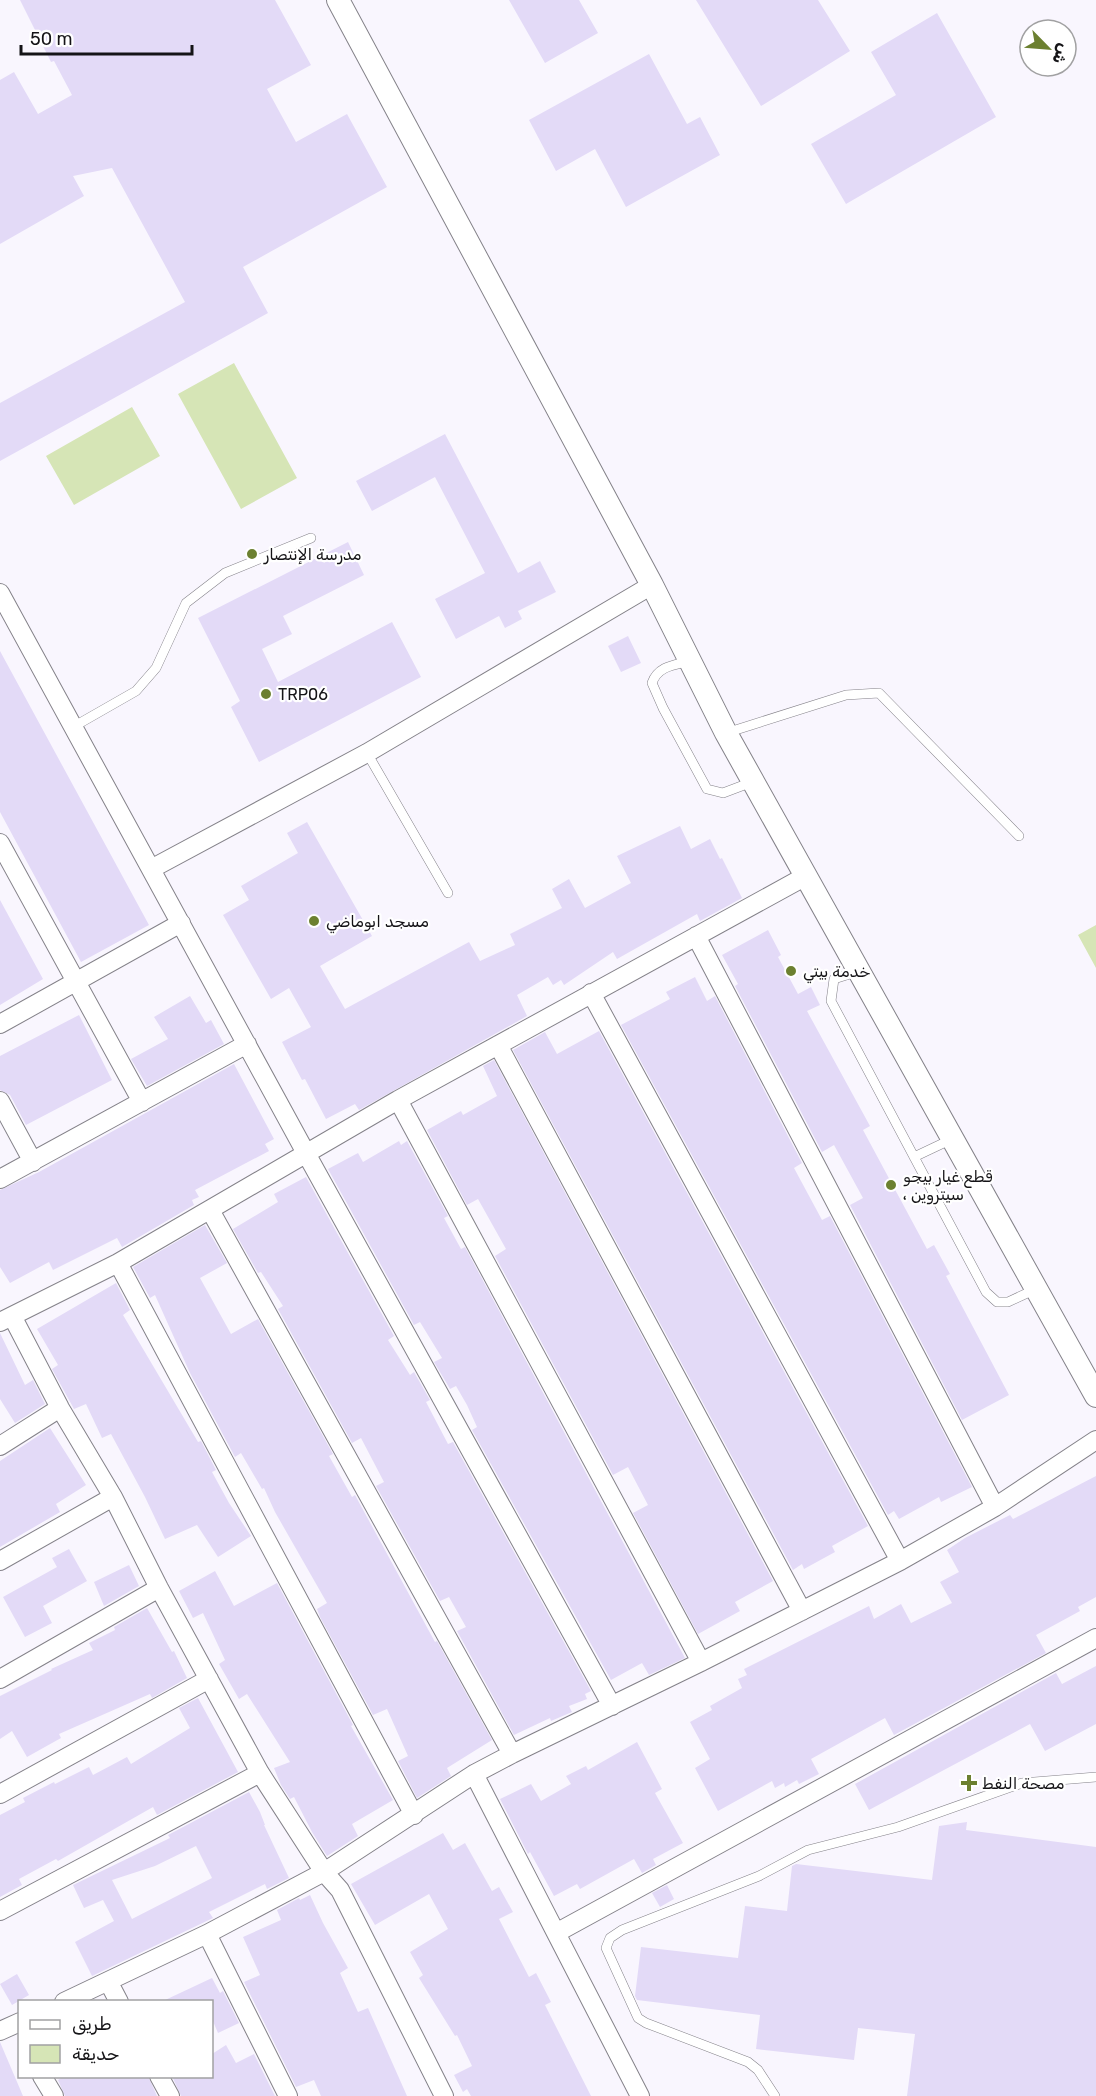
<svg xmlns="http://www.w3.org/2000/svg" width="1096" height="2096" font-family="Rubik,Cairo,sans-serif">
<rect width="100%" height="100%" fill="#f9f6fe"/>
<path fill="#d6e5b6" d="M234 363 297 478 241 509 178 394Z
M132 407 160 456 74 505 46 456Z
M1096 925V968L1078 935Z"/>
<path fill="#e3daf7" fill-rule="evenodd" d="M20 0H275L311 65 267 89 296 142 347 114 387 187 243 267 268 313 0 461V403L185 302 112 168 73 176 84 196 0 244V80L14 72 38 114 72 95 54 61 51 62Z
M509 0H579L598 33 545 63Z
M696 0H818L850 51 761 106Z
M937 13 996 117 846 204 811 144 896 95 871 52Z
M649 54 687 124 700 117 720 155 626 207 595 149 556 171 529 120Z
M445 434 518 573 540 561 556 592 518 611 522 619 505 628 499 616 456 639 435 599 485 573 435 477 372 511 356 481Z
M348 542 364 575 283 616 292 634 262 649 278 682 392 622 421 677 259 762 231 707 240 701 198 618Z
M628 636 641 663 621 672 608 646Z
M0 651 149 925 81 962 0 812Z
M307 822 372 936 320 966 345 1009 469 942 480 961 515 945 510 934 562 908 552 889 569 879 585 908 631 883 617 856 680 826 691 849 710 839 720 859 722 858 742 898 700 921 697 914 617 959 613 952 564 985 561 980 553 985 548 977 517 995 527 1016 359 1110 355 1104 326 1119 305 1079 302 1080 282 1042 311 1027 289 988 271 999 223 915 249 900 241 886 298 853 287 833Z
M0 900 43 979 0 1005Z
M768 930 781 955 778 957 798 994 811 987 820 1005 807 1011 870 1126 863 1130 927 1249 934 1245 950 1274 946 1276 1009 1395 962 1420 850 1205 863 1198 834 1145 822 1152 735 986 738 984 722 955Z
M695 977 707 1001 715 996 802 1163 794 1168 822 1220 830 1216 972 1487 941 1502 939 1497 899 1519 894 1511 888 1515 621 1025 670 999 666 992Z
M190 996 206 1023 211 1020 224 1044 147 1086 131 1059 168 1039 154 1017Z
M79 1015 112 1080 26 1125 10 1095 0 1090V1056Z
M599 1031 868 1526 832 1546 835 1552 804 1569 802 1564 793 1570 513 1050 545 1032 557 1054Z
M494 1060 773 1581 735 1602 740 1611 698 1634 633 1513 648 1505 628 1467 613 1475 495 1256 506 1249 478 1199 467 1205 427 1130 461 1111 463 1115 497 1096 483 1066Z
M234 1064 274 1139 265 1144 269 1151 195 1190 199 1197 192 1200 194 1205 122 1247 117 1238 53 1270 49 1262 10 1283 0 1267V1190L39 1172Z
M399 1141 401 1145 407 1141 448 1216 444 1218 461 1249 465 1247 685 1658 649 1675 642 1663 611 1680 472 1430 477 1427 467 1405 456 1386 450 1389 434 1362 442 1358 420 1322 414 1325 328 1169 358 1153 363 1162Z
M306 1177 394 1336 388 1340 410 1375 414 1372 430 1400 426 1402 448 1444 453 1442 591 1691 585 1694 587 1699 569 1706 572 1712 551 1721 550 1718 514 1735 457 1631 466 1627 449 1597 440 1601 376 1486 384 1482 361 1438 352 1443 278 1309 283 1306 261 1272 258 1273 233 1229 278 1202 274 1194Z
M205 1225 227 1263 200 1278 231 1334 258 1319 333 1454 329 1456 352 1497 355 1495 435 1642 437 1641 492 1740 447 1768 451 1776 417 1798 398 1761 408 1756 387 1709 373 1715 320 1617 317 1609 327 1603 275 1512 264 1488 262 1489 241 1453 235 1457 190 1373 155 1295 150 1298 133 1267Z
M116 1283 130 1310 123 1315 198 1442 201 1441 216 1470 212 1472 229 1503 251 1536 218 1557 197 1525 165 1539 145 1497 111 1434 102 1438 86 1404 74 1409 52 1369 58 1365 37 1329Z
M0 1333 25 1385 33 1380 45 1404 15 1423 0 1399Z
M50 1428 86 1485 56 1504 60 1512 0 1547V1461Z
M1096 1476V1597L1078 1607 1080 1611 1036 1635 1046 1653 894 1735 885 1718 811 1759 819 1774 799 1784 797 1780 785 1787 784 1783 775 1788 772 1781 718 1811 695 1768 710 1759 690 1722 712 1710 710 1706 742 1688 738 1679 747 1675 744 1669 869 1606 874 1619 901 1604 911 1623 952 1603 940 1582 959 1572 947 1550 965 1538 1010 1515 1013 1519Z
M69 1549 87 1581 43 1606 52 1623 25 1637 3 1597 57 1567 52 1558Z
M129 1565 139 1586 104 1606 94 1582Z
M215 1571 234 1606 277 1583 353 1725 351 1726 393 1800 352 1824 358 1836 327 1856 312 1832 294 1797 290 1799 281 1785 274 1768 290 1762 247 1694 239 1699 219 1664 225 1660 203 1613 193 1618 179 1591Z
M147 1608 172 1652 174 1651 187 1678 152 1698 150 1694 59 1734 61 1738 27 1757 12 1731 0 1739V1696L52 1670 51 1669 93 1650 89 1643 115 1630 114 1627Z
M1096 1666V1724L1045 1751 1030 1724 869 1810 855 1784 1056 1673 1062 1684Z
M198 1698 238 1772 157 1815 153 1807 58 1861 56 1859 19 1879 22 1885 0 1897V1815L25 1802 23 1798 54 1782 55 1784 89 1767 93 1775 127 1757 131 1764 190 1728 179 1708Z
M637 1742 662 1789 655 1793 683 1843 653 1859 656 1865 642 1873 634 1859 580 1889 577 1884 554 1896 530 1852 528 1854 500 1799 531 1784 541 1801 571 1784 566 1776 586 1766 588 1770Z
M249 1792 260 1812 265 1825H264L289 1878 267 1889 265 1884 209 1912 213 1918 92 1976 75 1942 114 1921 103 1900 84 1908 73 1885 170 1838 168 1835ZM196 1846 212 1878 132 1919 112 1880 155 1866Z
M967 1822 966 1830 1096 1847V2096H907L915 2034 858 2028 854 2060 756 2049 760 2015 637 2000 635 1996 641 1947 738 1958 745 1906 787 1911 792 1866 796 1864 932 1880 939 1826Z
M443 1833 453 1850 465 1843 492 1891 499 1887 513 1912 499 1919 529 1977 536 1973 551 2002 545 2005 591 2096H471L467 2089 463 2092 454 2075 472 2066 457 2035 455 2036 419 1978 423 1975 410 1952 448 1929 429 1894 375 1925 351 1884Z
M667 1885 674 1899 660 1907 652 1893Z
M310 1895 323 1923 348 1968 340 1973 358 2012 368 2008 407 2096H321L314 2080 296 2087 244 1982 260 1975 243 1937 281 1920 277 1910 299 1898 300 1900Z
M17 1974 29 1995 12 2005 0 1984Z
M212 1978 220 1993 223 1991 239 2023 218 2033 212 2019V2001H163Z
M0 2042 23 2096H0Z
M226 2045 236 2063 254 2054 275 2096H181L172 2076H212V2054Z
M64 2076H148L157 2096H65L58 2080Z"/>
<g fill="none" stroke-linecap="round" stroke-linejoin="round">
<g stroke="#848289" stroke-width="10">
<path id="service" d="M690 661C674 665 658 666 652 683L663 708 707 789 723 793 752 782
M73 727 136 691 156 668 186 603 225 573 311 538
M726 733 846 695 879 693 1019 836
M367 753 448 893
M859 971 834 979 831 1001 986 1292 997 1302H1008L1036 1289
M914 1157 952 1139
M775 2096 758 2070 748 2062 646 2023 638 2018 606 1948 610 1938 622 1930 759 1876 808 1850 898 1827 1022 1783 1096 1777"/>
</g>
<g stroke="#848289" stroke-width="20">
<path id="minor" d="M0 593 307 1155 612 1706
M0 843 142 1102
M151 869 367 753 652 585
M696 936 995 1507
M591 993 900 1561
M0 1024 181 923
M498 1045 802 1611
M398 1100 701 1662
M0 1101 33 1162
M0 1179 247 1044
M210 1210 512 1754
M118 1263 414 1815
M12 1316 60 1408 113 1497 159 1588 260 1773 324 1872 340 1890 444 2096
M0 1322 118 1263 398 1100 806 876
M0 1446 60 1408
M0 1561 113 1497
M0 1679 159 1588
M474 1774 640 2096
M0 1794 209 1679
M0 1911 260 1773
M556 1933 1096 1638
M207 1934 288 2096
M108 1981 119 2002
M64 2002 207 1934 324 1872 474 1774 512 1754 701 1662 900 1561 995 1507 1096 1440
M0 2031 20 2022
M42 2076 54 2096
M159 2076 170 2096"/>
</g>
<g stroke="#848289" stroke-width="24">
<path id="tertiary" d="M338 0 652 585 726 733 1096 1396"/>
</g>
<use href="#service" stroke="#fff" stroke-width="9"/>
<use href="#minor" stroke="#fff" stroke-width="18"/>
<use href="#tertiary" stroke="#fff" stroke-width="22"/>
</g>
<g fill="#6c8030" stroke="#fff" stroke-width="2">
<circle cx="252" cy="554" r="6"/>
<circle cx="266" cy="694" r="6"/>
<circle cx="314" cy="921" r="6"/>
<circle cx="791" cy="971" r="6"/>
<circle cx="891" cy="1185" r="6"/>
<path d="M966 1774h6v6h6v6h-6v6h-6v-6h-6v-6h6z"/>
</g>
<g text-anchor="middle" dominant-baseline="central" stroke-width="4.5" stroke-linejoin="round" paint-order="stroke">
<g font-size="16" fill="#151417" stroke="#fff" text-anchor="start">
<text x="264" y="554">مدرسة الإنتصار</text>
<text x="278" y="694">TRP06</text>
<text x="326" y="921">مسجد ابوماضي</text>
<text x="803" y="971">خدمة بيتي</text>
<text x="903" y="1176">قطع غيار بيجو<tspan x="903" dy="18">، سيتروين</tspan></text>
<text x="982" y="1783">مصحة النفط</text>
</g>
</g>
<rect x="18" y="2000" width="195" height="78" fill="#ffffff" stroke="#a1a1a2" stroke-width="1.5"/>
<rect x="30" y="2020" width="30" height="9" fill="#ffffff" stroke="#a1a1a2" stroke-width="1.5"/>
<text x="72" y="2030" font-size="18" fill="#151417">طريق</text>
<rect x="30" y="2045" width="30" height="18" fill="#d6e5b6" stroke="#a1a1a2" stroke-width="1.5"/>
<text x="72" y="2060" font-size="18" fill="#151417">حديقة</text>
<g transform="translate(1048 48) rotate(115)"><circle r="28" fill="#ffffff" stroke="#a1a1a2" stroke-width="1.5"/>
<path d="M0-4.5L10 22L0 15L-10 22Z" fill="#6c8030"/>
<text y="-9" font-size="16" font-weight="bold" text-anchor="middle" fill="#151417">ش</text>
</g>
<path d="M21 45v9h171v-9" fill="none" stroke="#151417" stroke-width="3"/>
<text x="30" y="45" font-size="18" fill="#151417" stroke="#ffffff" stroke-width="4.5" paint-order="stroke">50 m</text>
</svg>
